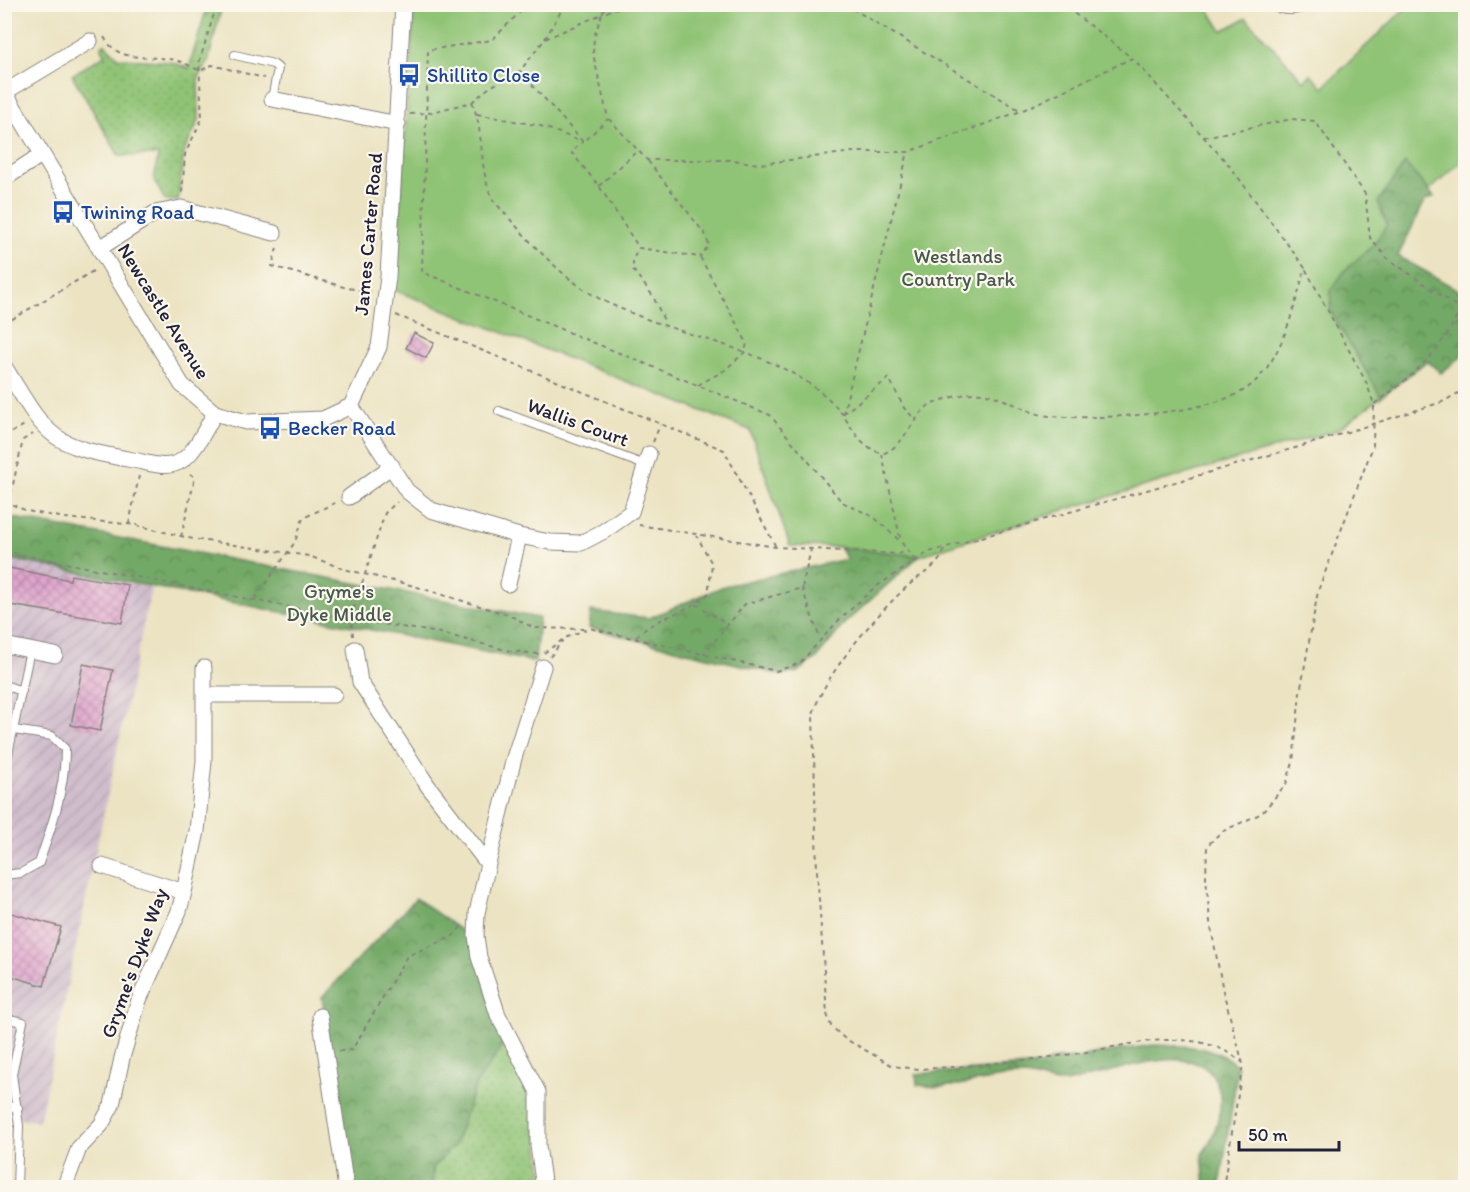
<svg xmlns="http://www.w3.org/2000/svg" width="1470" height="1192" font-family="Itim,sans-serif">
<defs>
<pattern id="industrial-furrows" width="10" height="10" patternUnits="userSpaceOnUse" patternTransform="scale(1.5)"><rect width="10" height="10" fill="#d0bdcc"/><path d="M-1 1l2-2M0 10L10 0M9 11l2-2" fill="none" stroke="#b2a2b0"/></pattern>
<pattern id="grass-dots" width="8" height="8" patternUnits="userSpaceOnUse" patternTransform="scale(1.5)"><rect width="8" height="8" fill="#8fc374"/><path d="M2 2h.1M6 6h.1" fill="none" stroke="#7ba765" stroke-width="1.8" stroke-linecap="round"/></pattern>
<pattern id="forest-crowns" width="20" height="18" patternUnits="userSpaceOnUse" patternTransform="scale(1.5)"><rect width="20" height="18" fill="#73a966"/><path d="M2 6a3 3 0 1 1 6 0M12 15a3 3 0 1 1 6 0" fill="none" stroke="#5e8955"/></pattern>
<pattern id="building-cross-hatch" width="8" height="8" patternUnits="userSpaceOnUse" patternTransform="scale(1.5)"><rect width="8" height="8" fill="#e0a6cd"/><path d="M0 0l8 8M0 8l8-8" fill="none" stroke="#b587a8"/></pattern>
</defs>
<rect width="100%" height="100%" fill="#fbf7ec"/>
<filter id="ink" filterUnits="userSpaceOnUse"><feTurbulence type="fractalNoise" baseFrequency=".0167" numOctaves="2"/><feDisplacementMap in="SourceGraphic" scale="12" xChannelSelector="R" yChannelSelector="G"/><feConvolveMatrix kernelMatrix="1 2 1 2 8 2 1 2 1" color-interpolation-filters="sRGB"/></filter>
<filter id="wash" filterUnits="userSpaceOnUse"><feTurbulence type="fractalNoise" baseFrequency=".008" numOctaves="4" result="noise"/><feDisplacementMap in="SourceGraphic" scale="24" xChannelSelector="R" yChannelSelector="G"/><feGaussianBlur stdDeviation="1.35" result="paint"/><feColorMatrix in="noise" values="0 0 0 0 0 0 0 0 0 0 0 0 0 0 0 0 0 1.4 0 .05"/><feComposite in="paint" operator="in"/></filter>
<g filter="url(#wash)">
<rect width="100%" height="100%" fill="#ebe3c1"/>
<path fill="url(#industrial-furrows)" d="M4 558 151 588 39 1122 5 1116Z"/>
<path fill="url(#grass-dots)" stroke="#587258" stroke-width="1.5" d="M212 5H222L208 62 198 79 199 120 184 152 178 201 165 200 154 180 158 155 119 156 72 75 105 55 101 46 105 44 119 58 170 62 189 68 207 7Z
M508 1037 530 1073 544 1187 432 1188 433 1167 455 1144 475 1086Z"/>
<path fill="url(#forest-crowns)" stroke="#4a6650" stroke-width="1.5" d="M1405 163 1434 197 1425 201 1398 256 1465 294V354L1441 373 1427 361 1381 397 1330 311 1331 290 1346 269 1373 245 1378 202Z
M4 516 539 618 535 662 5 558Z
M839 547 919 556 845 623 817 658 798 672 781 675 589 628 591 611 649 618 724 586 847 559Z
M416 898 471 938 505 1042 475 1086 455 1144 433 1167 432 1186 350 1187 322 997Z
M1154 1045C1183 1046 1217 1044 1238 1067L1220 1187H1205L1202 1154C1214 1138 1224 1110 1219 1090 1205 1029 1104 1078 1065 1083 1051 1085 1035 1075 1020 1076 985 1076 952 1092 917 1085L916 1074 1042 1065C1058 1054 1065 1061 1083 1057 1107 1052 1130 1048 1154 1045Z"/>
<path fill="#8fc374" stroke="#587258" stroke-width="1.5" d="M483 4 1206 5 1222 31 1246 18 1304 81 1311 74 1323 87 1409 5H1465V158L1429 191 1405 163 1378 202 1387 225 1373 245 1346 269 1331 290 1330 311 1381 397 1337 430 1060 511 919 556 839 547 790 546 750 430 394 290 414 9 481 15Z"/>
<g id="blocks">
<path fill="url(#building-cross-hatch)" d="M414 333 434 343 426 358 406 348Z
M4 567 70 580 71 575 128 585 122 623 4 604Z
M83 664 113 670 100 731 71 725Z
M4 911 61 927 44 986 4 974Z"/>
</g>
</g>
<g filter="url(#ink)">
<use href="#blocks" fill-opacity="0" stroke="#86827e" stroke-width="1.5"/>
<g fill="none" stroke-linecap="round" stroke-linejoin="round">
<g stroke="#86827e" stroke-width="10">
<path id="lane" d="M1267 4C1285 13 1296 11 1314 4
M235 55 273 64 278 68 272 99
M499 411 645 465
M4 685 22 691
M4 773 30 650
M4 875 21 873 39 863C52 826 65 789 65 749L52 736 14 730
M4 1018 23 1022 12 1074
M4 1073 12 1074 19 1126 17 1188
M4 1106 18 1108"/>
</g>
<g stroke="#86827e" stroke-width="17">
<path id="street" d="M4 91 182 385 215 413 246 422 323 419 351 406 379 347 388 277 403 4
M5 92 90 41
M272 99 398 124
M4 179 41 155
M100 248 155 213 181 208 274 233
M4 366C48 438 48 445 133 460 149 463 166 470 181 461 196 452 206 427 215 413
M351 406 407 491 431 510 519 536 550 542 581 543 604 531 631 512 649 454
M349 497 392 466
M508 584 519 536
M4 645 55 655
M355 649 360 682 428 786 488 864 477 913 476 936 479 957 498 1015 538 1092V1146L544 1188
M205 695H334
M488 864 514 758 543 667
M102 866 184 892
M320 1016 346 1188
M64 1188 79 1148 101 1125 112 1105 122 1058 139 1000 179 911 184 892 197 831 204 761V668"/>
</g>
<path stroke="#86827e" stroke-width="2" stroke-dasharray="4.5 4.5" stroke-linecap="butt" d="M528 4 492 40 428 50 422 272 770 415 842 502 874 517 901 542 915 560
M627 4 602 14 594 37 593 54 608 118 647 160H733L759 164 853 152H908L1021 111 1132 58 1062 4
M845 4 1021 111
M104 37C119 63 143 55 169 59 180 60 190 66 200 71L212 65 264 78
M545 39 565 4
M520 71 583 142 608 119
M472 102C485 133 478 170 493 200 526 237 561 280 606 302 650 323 699 336 745 352L747 343 700 257 639 248 633 259V270L653 296 665 323
M410 114 428 113 472 102 490 87 520 71 545 39 602 14 606 4
M477 114 541 126 583 142 571 152 599 186 639 248
M1204 137 1292 119 1315 121 1365 194 1370 238 1387 258 1460 309C1442 352 1411 378 1374 404
M648 161 705 234 709 245 700 257
M599 186 638 150
M182 193 185 154 202 119 199 63 217 4
M277 248 272 266 347 288 371 292
M396 315 724 450 776 547
M4 324 95 270
M698 385 725 370 745 352C776 364 807 378 831 401 852 421 852 442 882 454 906 445 910 421 928 406 934 401 964 394 972 393 997 390 1026 415 1050 416 1096 420 1215 415 1250 386 1283 359 1294 307 1305 268L1229 165 1132 58
M843 414 908 152
M843 414 889 378 904 408 917 421
M4 437 26 424
M653 442 660 425
M882 454 901 542
M4 501 27 511 65 518 136 525 193 539 309 556 344 569 414 586 509 615 534 628 583 629
M9 502 23 440 33 434
M129 524 139 476
M639 525 776 547 898 554 907 551
M181 537 195 477 189 473
M944 550C940 566 921 574 909 585 879 611 823 676 813 714L817 871 827 1014 831 1026 844 1038 893 1066 918 1069C970 1067 1022 1061 1073 1054 1127 1047 1193 1022 1242 1062
M4 551 350 619 440 633 510 651 539 654
M802 588 820 639
M255 599 295 542 303 518 337 502
M696 604 727 624
M353 636 351 617 385 513 397 502
M636 637C660 614 685 615 708 594L712 564 697 536
M544 653 565 638 589 628 776 671 800 663 837 622 874 588 929 552 1316 442 1442 402 1466 389
M703 655 745 604 802 588 811 549
M550 657 563 640
M339 1051 352 1050 407 956 452 937 463 925
M1223 1188 1243 1064 1223 991 1210 922 1206 877 1207 846 1221 832 1262 813 1286 784 1293 762 1300 693 1318 591 1373 446 1374 404 1366 382 1305 268"/>
<use href="#lane" stroke="#fff" stroke-width="8"/>
<use href="#street" stroke="#fff" stroke-width="15"/>
</g>
</g>
<defs>
<g id="bus-bare" transform="scale(1.8)"><path d="M-5-6H5V4H4V6H2V4H-2V6H-4V4H-5ZM-3.5-4V0h7V-4ZM-3.5 1.2v1.5H-2V1.2ZM2 1.2v1.5H3.5V1.2Z" fill="#1a4fb4" stroke="#fbf7ec" stroke-width="2.5" paint-order="stroke"/></g>
</defs>
<g fill-rule="evenodd">
<use href="#bus-bare" x="409" y="75"/>
<use href="#bus-bare" x="63" y="212"/>
<use href="#bus-bare" x="270" y="428"/>
</g>
<g text-anchor="middle" dominant-baseline="central" stroke-width="4.5" stroke-linejoin="round" paint-order="stroke">
<g font-size="20" fill="#164399" stroke="#fbf7ec" text-anchor="start">
<text x="427" y="75">Shillito Close</text>
<text x="81" y="212">Twining Road</text>
<text x="288" y="428">Becker Road</text>
</g>
<g font-size="20" fill="#22223b" stroke="#fbf7ec">
<text transform="translate(368 234) rotate(-85)">James Carter Road</text>
<text transform="translate(164 311) rotate(58)">Newcastle Avenue</text>
<text transform="translate(578 422) rotate(20)">Wallis Court</text>
<text transform="translate(134 963) rotate(-70)">Gryme's Dyke Way</text>
</g>
<g font-size="20" fill="#485a4f" stroke="#fbf7ec">
<text x="958" y="256">Westlands<tspan x="958" dy="23">Country Park</tspan></text>
<text x="339" y="591">Gryme's<tspan x="339" dy="23">Dyke Middle</tspan></text>
</g>
</g>
<rect width="1470" height="1192" fill="none" stroke="#fbf7ec" stroke-width="24"/>
<path d="M1239 1141v9h100v-9" fill="none" stroke="#22223b" stroke-width="3"/>
<text x="1248" y="1141" font-size="18" fill="#22223b" stroke="#fbf7ec" stroke-width="4.5" paint-order="stroke">50 m</text>
</svg>
